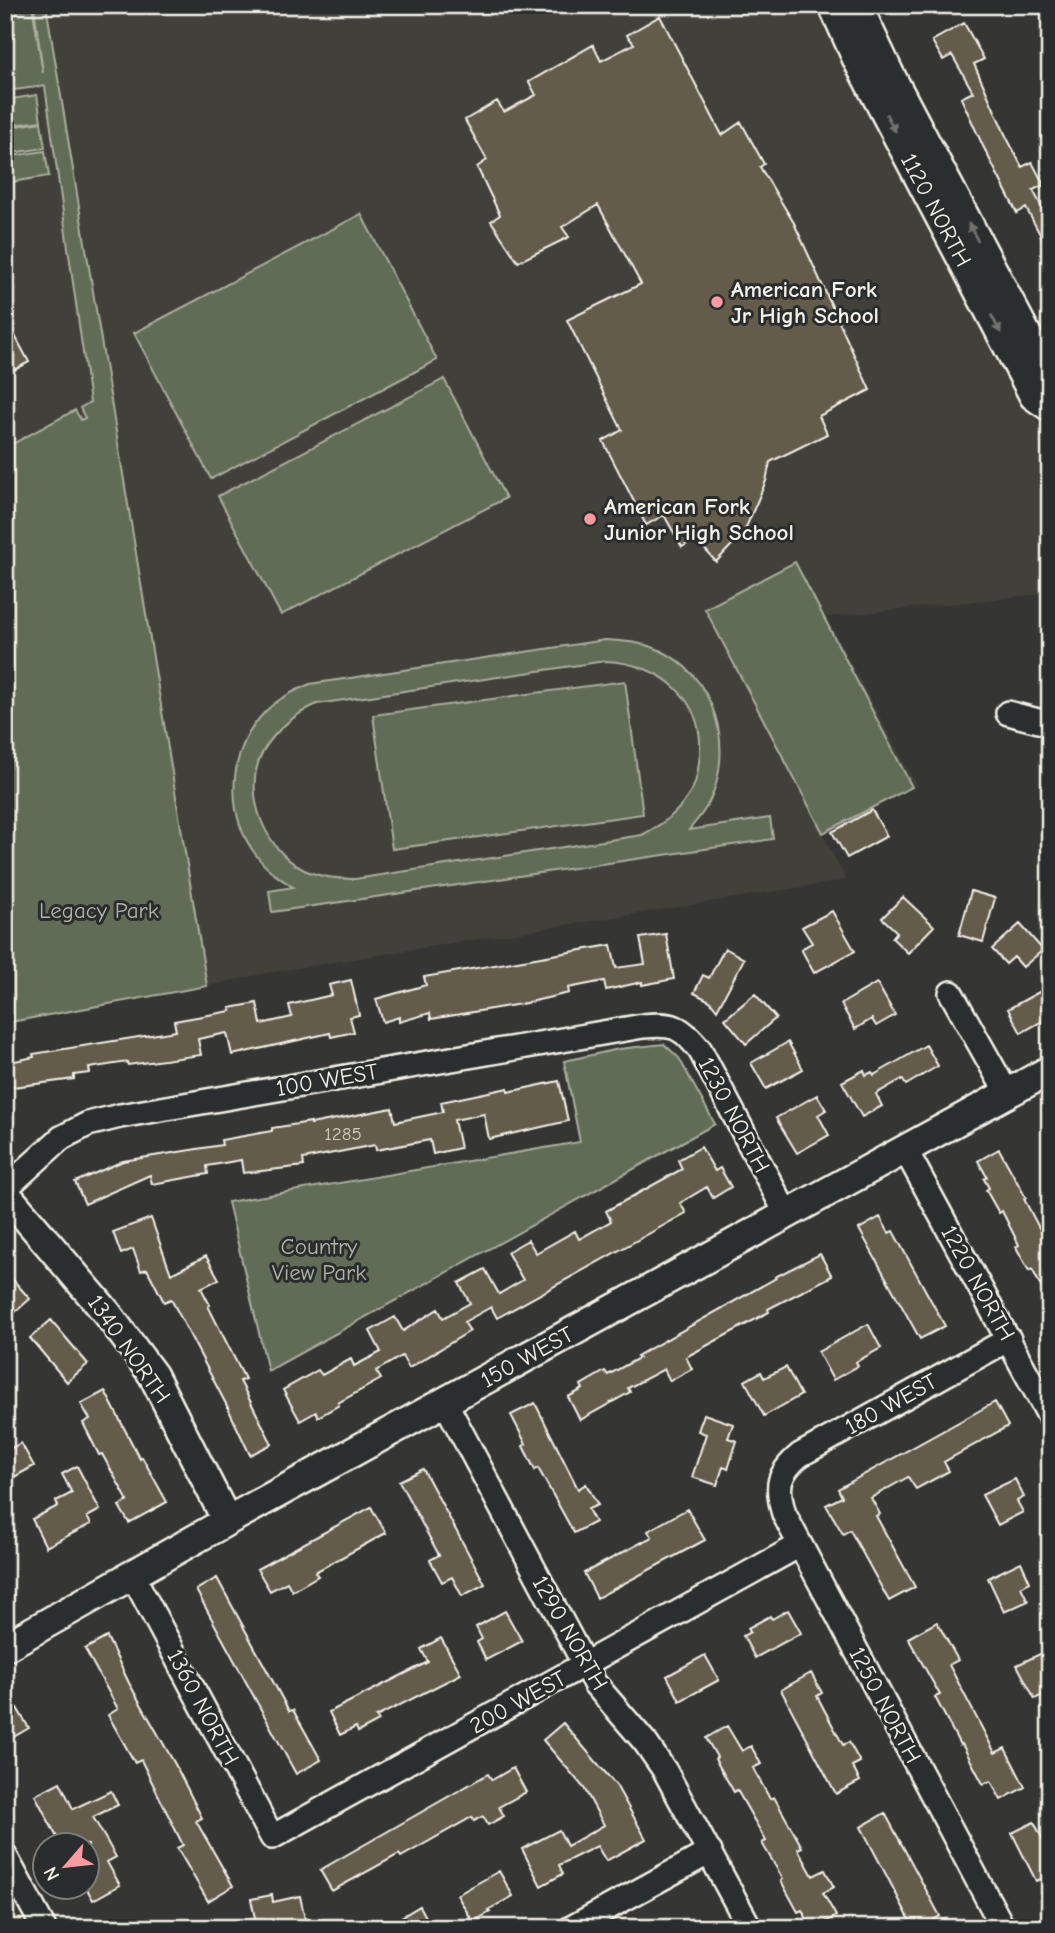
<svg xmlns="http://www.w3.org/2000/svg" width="1055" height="1933" font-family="'Comic Neue',sans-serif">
<rect width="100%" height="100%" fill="#353634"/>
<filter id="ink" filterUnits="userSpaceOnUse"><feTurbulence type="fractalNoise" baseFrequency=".0143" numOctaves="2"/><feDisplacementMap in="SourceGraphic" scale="14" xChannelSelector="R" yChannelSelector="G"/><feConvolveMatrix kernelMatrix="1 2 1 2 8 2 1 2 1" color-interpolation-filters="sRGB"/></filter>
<g filter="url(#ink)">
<path fill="#43413b" d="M5 5H820L1050 446V593L826 617 916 785 823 835 846 880 266 973 207 986 168 748 5 780Z"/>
<path fill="#606c54" stroke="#aaae9e" stroke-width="2" fill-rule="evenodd" d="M19 5H32L43 73 34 7 46 5 207 986 5 1023V448L75 410 81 420 85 418 80 408 90 402 45 86 5 91V7Z
M37 95 41 121 5 126V100Z
M41 122 45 148 5 154V128Z
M45 151 49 176 5 183V157Z
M361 214 437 360 211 479 134 333Z
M444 379 506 498 281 615 218 496Z
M795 562 912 787 823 833 705 609Z
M605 640C623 641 640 642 657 649 716 674 736 750 708 804 703 814 695 822 689 830L770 818 773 839 272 912 269 891 293 887C279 878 266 869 256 855 224 813 228 750 265 712 277 699 294 691 310 684ZM605 661C662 663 708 701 699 762 698 772 696 784 690 793 679 813 661 825 642 835L355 879C340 879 326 878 312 873 267 858 238 791 265 748 278 728 295 714 317 704Z
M625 681 643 814 392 849 373 715Z
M664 1044 679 1058 715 1124 268 1371 228 1202 580 1142 564 1061 619 1049Z"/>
<path fill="#635b4b" stroke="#f4f1e8" stroke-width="2" d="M660 16 722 135 741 122 764 164 760 167 794 223 870 390 819 416 827 434 770 462 766 481 744 532 716 562 696 539 682 547 664 515 646 525 603 441 622 430 567 320 641 284 598 205 562 227 569 237 518 262 491 221 500 215 477 167 487 160 465 120 497 101 504 112 536 95 529 82 593 45 601 61 634 44 627 35Z
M964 23 984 59 974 64 1006 136 1022 167 1032 162 1044 185 1033 190 1050 223V253L1026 208 1017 213 983 146 961 98 973 92 952 55 943 60 932 41Z
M5 317 29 362 5 375Z
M872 810 887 836 847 858 832 832Z
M971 891 995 898 983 942 959 935Z
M903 897 934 926 908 953 892 938 897 932 882 918Z
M832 911 855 951 814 973 801 949 812 943 802 927Z
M1020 924 1043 950 1023 967 1014 957 1006 964 992 949Z
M666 934 674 979 642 985V982L606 990 604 981 568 988 569 993 521 1004 431 1019 430 1013 399 1022V1017L383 1022 376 999 426 985 424 977 611 945 616 968 645 964 640 938Z
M725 948 744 959 717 1010 710 1001 694 993 703 975 709 978Z
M351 980 359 1015 350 1017 354 1032 331 1037 330 1033 232 1055 227 1033 198 1039 201 1055 128 1065 127 1062 89 1068 90 1073 74 1075V1079L5 1088V1063L34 1057 33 1054 176 1031 174 1021 231 1011 230 1008 257 1003 261 1024 292 1017 289 1005 332 995 329 985Z
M877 983 895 1015 876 1026 872 1019 855 1029 841 1004Z
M1050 986V1017L1021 1033 1008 1009Z
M755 994 776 1018 746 1044 725 1019Z
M788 1042 803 1069 766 1089 751 1063Z
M926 1045 938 1066 906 1085 902 1079 876 1094 882 1106 862 1117 842 1082 864 1070 866 1075 872 1072 874 1075Z
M559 1081 568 1121 489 1139 484 1114 454 1120 460 1148 433 1154 430 1140 376 1150 375 1145 303 1159 304 1166 243 1173 241 1160 207 1166 208 1174 152 1184 150 1175 85 1204 75 1182 123 1161 222 1145 221 1140 272 1131V1128L311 1122V1124L392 1108 395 1122 443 1112 441 1102 508 1088V1092Z
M817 1095 826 1110 818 1115 829 1135 797 1153 776 1118Z
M701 1147 715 1171 720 1168 731 1187 713 1198 707 1187 680 1203 686 1213 643 1237 497 1318 491 1307 464 1322 470 1331 409 1368 402 1356 376 1371 381 1379 338 1403 339 1405 318 1417 316 1412 300 1421 283 1390 318 1370 322 1375 351 1359 354 1366 381 1352 370 1331 395 1317 403 1331 438 1309 443 1318 470 1303 459 1283 485 1269 499 1294 523 1280 507 1252 528 1240 536 1253 575 1231 579 1239 611 1221 606 1211 682 1169 678 1160Z
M999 1149 1026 1198 1024 1199 1050 1249V1304L1032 1269 1029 1271 1016 1247 1019 1245 1002 1211 999 1213 986 1190 989 1188 984 1179 987 1177 978 1161Z
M880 1217 889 1233 893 1231 945 1326 920 1339 859 1229Z
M151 1218 171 1274 206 1256 219 1279 201 1288 210 1305 208 1306 245 1379 240 1381 272 1444 250 1455 227 1406 171 1299 164 1302 147 1269 141 1271 133 1249 121 1254 113 1232Z
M820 1254 832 1276 768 1309 769 1312 686 1357 692 1369 670 1381 664 1369 628 1388 630 1392 580 1420 568 1397 583 1389 581 1385 605 1371 608 1375 639 1358 637 1356 776 1278 775 1277Z
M5 1271 30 1299 5 1321Z
M51 1320 88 1364 67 1382 30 1338Z
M868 1324 881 1348 856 1362 858 1366 833 1380 818 1352Z
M786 1367 801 1395 764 1416 745 1381 761 1372 764 1378Z
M105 1391 140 1459 142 1457 167 1502 129 1523 119 1506 128 1501 102 1454 99 1455 83 1423 90 1419 81 1404Z
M995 1402 1008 1426 944 1462 949 1471 916 1489 908 1477 871 1498 880 1514 876 1516 915 1587 889 1601 850 1530 843 1534 826 1505 842 1497 838 1489Z
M535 1403 578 1489 586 1484 598 1505 588 1509 595 1522 574 1533 538 1468 535 1470 523 1446 526 1444 511 1415Z
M704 1414 733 1424 728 1438 737 1441 728 1469 723 1467 717 1485 692 1477 706 1434 698 1431Z
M21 1443 34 1466 5 1482V1451Z
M77 1466 100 1510 87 1517 91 1524 46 1547 32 1519 58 1506 56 1501 72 1493 62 1474Z
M423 1469 485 1584 462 1596 452 1577 442 1582 430 1560 439 1555 399 1481Z
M1015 1479 1024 1497 1017 1501 1023 1512 998 1525 982 1495Z
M371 1507 386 1533 315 1572 318 1576 292 1591 287 1582 270 1591 257 1569Z
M687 1509 705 1540 597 1598 584 1573 652 1537 648 1531Z
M1021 1562 1030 1582 1021 1587 1028 1601 1004 1612 988 1578Z
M217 1578 289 1711 293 1710 321 1760 296 1774 196 1590Z
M788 1610 801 1633 755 1658 743 1636 750 1632 748 1628 770 1616 772 1619Z
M505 1611 522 1641 486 1660 477 1642 482 1639 476 1627Z
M937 1622 958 1660 949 1665 995 1753 1005 1748 1025 1787 1001 1800 991 1781 983 1784 962 1744 960 1745 935 1697 940 1695 908 1638Z
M107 1637 129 1683 176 1766 202 1818 196 1821 233 1886 208 1901 177 1848 183 1845 141 1760 135 1763 108 1715 118 1709 85 1649Z
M441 1638 461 1674 376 1717 379 1721 358 1732 356 1727 340 1735 329 1712 428 1662 421 1649Z
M1042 1653 1050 1668V1691L1035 1699 1017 1665Z
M705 1655 719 1680 680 1701 667 1676Z
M811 1673 822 1693 817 1696 843 1745 849 1742 860 1762 852 1766 860 1781 836 1794 781 1690Z
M5 1688 29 1728 5 1742Z
M563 1723 616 1785 646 1839 606 1861 597 1846 559 1865 563 1874 541 1886 522 1849 559 1830 567 1846 604 1825 584 1788 543 1740Z
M727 1726 742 1751 751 1746 761 1764 753 1768 770 1799 774 1797 802 1847 798 1849 813 1876 825 1870 834 1887 823 1893 836 1916 815 1928H812L802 1910 798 1912 781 1881 783 1879 762 1843 766 1841 737 1790 734 1792 715 1759 717 1757 706 1738Z
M513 1768 526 1792 499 1807 504 1816 488 1825 483 1816 474 1821 472 1817 401 1857 399 1854 332 1891 320 1870 488 1774 492 1780Z
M60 1782 73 1809 111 1791 118 1805 93 1817 116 1857 107 1862 120 1885 93 1900 88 1891V1845H61L35 1795Z
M885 1813 940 1916 919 1928H914L861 1827Z
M1034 1822 1050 1854V1875L1036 1881 1012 1833Z
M499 1871 513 1896 488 1910 490 1912 473 1922 457 1895Z
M272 1895 273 1902 300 1896 306 1924 287 1928H257L251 1899Z
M420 1906 432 1928H383Z"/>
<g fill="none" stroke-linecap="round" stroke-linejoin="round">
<g stroke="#f4f1e8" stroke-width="28">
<path id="minor" d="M1008 713 1050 724
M951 993 1007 1093
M905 1149 1050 1417
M5 1189 61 1138 88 1124 120 1116 643 1026C673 1023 681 1026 700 1050L786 1213
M445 1402 595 1684 645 1742 665 1771 750 1928
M133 1576 272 1837 800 1545
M5 1856 44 1928
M571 1928 710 1852
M1003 1928 784 1514C776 1487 777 1474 800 1455L1009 1339"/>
</g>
<g stroke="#f4f1e8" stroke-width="33">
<path id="tertiary" d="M833 5 858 61 1034 396 1050 407
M857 5 889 73 1050 379
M5 1193 107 1313 153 1375 227 1521
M5 1647 227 1521 1050 1070"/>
</g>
<use href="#minor" stroke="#2a2d2e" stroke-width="23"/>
<use href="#tertiary" stroke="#2a2d2e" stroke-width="28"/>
</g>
<defs><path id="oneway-solid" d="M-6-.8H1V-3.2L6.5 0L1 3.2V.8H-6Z" transform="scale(1.75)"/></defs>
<g fill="#71726f">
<use href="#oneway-solid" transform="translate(891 123) rotate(62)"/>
<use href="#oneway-solid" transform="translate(973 232) rotate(-118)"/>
<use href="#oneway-solid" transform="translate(996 324) rotate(62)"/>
</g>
</g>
<g fill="#ff9aa2" stroke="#2a2d2e" stroke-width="2.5">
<circle cx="717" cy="302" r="7"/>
<circle cx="590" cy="519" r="7"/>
</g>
<g text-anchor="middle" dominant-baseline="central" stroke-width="6" stroke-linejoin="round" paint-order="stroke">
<g font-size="19" fill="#d0ccc1">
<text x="343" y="1134">1285</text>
</g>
<g font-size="23" fill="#f4f1e8" stroke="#2a2d2e">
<text transform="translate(936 210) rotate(62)">1120 NORTH</text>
<text transform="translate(327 1080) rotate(-10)">100 WEST</text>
<text transform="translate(734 1115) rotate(62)">1230 NORTH</text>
<text transform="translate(978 1283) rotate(61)">1220 NORTH</text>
<text transform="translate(129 1349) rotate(55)">1340 NORTH</text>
<text transform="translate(527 1357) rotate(-29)">150 WEST</text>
<text transform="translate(891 1404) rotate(-29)">180 WEST</text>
<text transform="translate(570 1633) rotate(60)">1290 NORTH</text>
<text transform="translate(518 1702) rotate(-29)">200 WEST</text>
<text transform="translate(885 1705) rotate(62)">1250 NORTH</text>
<text transform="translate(203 1707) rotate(62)">1360 NORTH</text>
</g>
<g font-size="23" font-weight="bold" fill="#f4f1e8" stroke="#2a2d2e" text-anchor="start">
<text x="731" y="289">American Fork<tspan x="731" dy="26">Jr High School</tspan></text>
<text x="604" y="506">American Fork<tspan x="604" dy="26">Junior High School</tspan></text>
</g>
<g font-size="23" fill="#b1b5a5" stroke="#2a2d2e">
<text x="99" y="910">Legacy Park</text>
<text x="319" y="1246">Country<tspan x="319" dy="26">View Park</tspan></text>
</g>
</g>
<rect width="1055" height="1933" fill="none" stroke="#2a2d2e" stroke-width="28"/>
<rect x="14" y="14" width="1027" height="1905" fill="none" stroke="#f4f1e8" stroke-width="2.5" filter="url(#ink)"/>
<g transform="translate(66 1866) rotate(242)"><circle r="33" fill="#2a2d2e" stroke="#7b7b78" stroke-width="2"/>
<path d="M0-5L12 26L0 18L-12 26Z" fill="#ff9aa2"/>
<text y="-10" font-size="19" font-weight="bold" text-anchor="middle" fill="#f4f1e8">N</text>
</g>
</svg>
